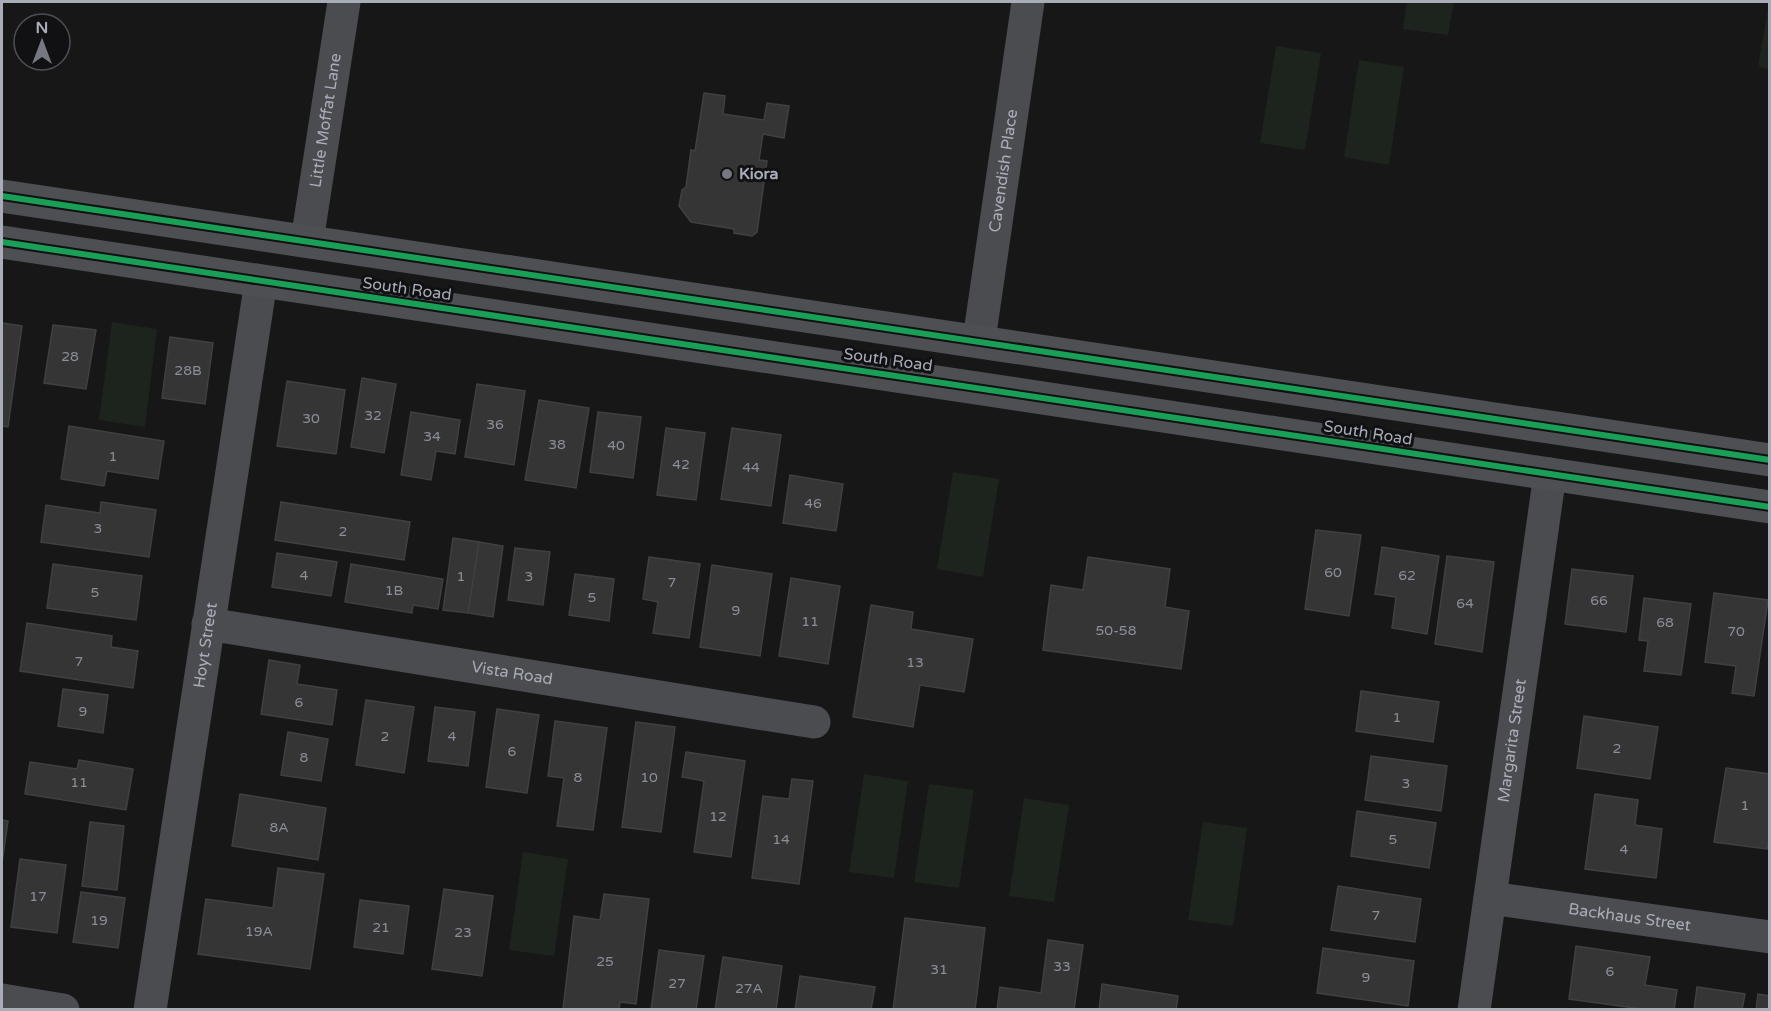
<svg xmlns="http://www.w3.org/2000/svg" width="1771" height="1011" font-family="'Varela Round',sans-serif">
<rect width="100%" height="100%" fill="#171717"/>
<path fill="#1d241e" d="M1407 2H1454L1448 35 1403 29Z
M1769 2H1770L1769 69 1758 67Z
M1276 46 1321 53 1305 150 1260 143Z
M1359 60 1404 67 1389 165 1344 157Z
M112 322 157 329 145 427 99 420Z
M953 472 999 479 983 577 937 569Z
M864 774 908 781 894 878 849 872Z
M929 784 974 790 959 888 914 882Z
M1024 798 1069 805 1054 902 1009 896Z
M1203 822 1247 828 1233 926 1188 920Z
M523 852 568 859 554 956 509 950Z"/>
<path fill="#353536" stroke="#3f4043" stroke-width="1.5" d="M704 93 725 96 723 114 764 120 767 103 789 106 784 138 763 134 759 160 767 161 757 232 752 236 734 233V229L691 222 679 206 682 190 686 187 691 150 695 151Z
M2 323 22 326 8 427 2 426Z
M53 325 96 330 86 389 44 383Z
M170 337 213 343 205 404 162 398Z
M362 378 396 384 384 453 351 447Z
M287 381 345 390 336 454 277 446Z
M477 384 525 391 514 465 465 457Z
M539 400 589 408 576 488 525 480Z
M411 412 460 420 455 454 436 451 431 480 401 475Z
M598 412 641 417 633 478 590 472Z
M69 426 164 441 158 479 107 471 104 486 61 479Z
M666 428 705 433 696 500 657 495Z
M732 428 781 435 771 506 721 499Z
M790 475 843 484 836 531 783 523Z
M101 502 156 510 149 557 41 542 46 505 100 513Z
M281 502 410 522 404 560 275 540Z
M1316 530 1361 535 1349 616 1305 609Z
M453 538 479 542 468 613 443 610Z
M479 542 503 546 493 617 468 613Z
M1382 547 1439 556 1427 634 1392 628 1396 597 1375 594Z
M515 548 550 552 543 605 508 600Z
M277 553 337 562 331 596 272 587Z
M1447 556 1494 562 1482 652 1435 644Z
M649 557 700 564 689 638 653 633 658 602 643 599Z
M1088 557 1170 569 1165 607 1189 611 1181 669 1043 650 1051 585 1083 590Z
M53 564 142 576 136 620 47 608Z
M351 564 443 579 438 609 413 605 412 613 345 602Z
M712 565 772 574 760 656 700 647Z
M1572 569 1633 576 1626 632 1565 624Z
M575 574 614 579 609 621 569 615Z
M791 578 840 586 828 664 779 656Z
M1714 593 1768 600 1754 696 1732 693 1736 666 1705 662Z
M1644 598 1691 604 1681 675 1644 671 1648 641 1639 640Z
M871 605 913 612 911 629 973 639 964 692 920 685 913 727 853 717Z
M27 623 112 636 111 647 138 651 133 688 20 671Z
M269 660 300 665 297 684 337 690 332 725 261 714Z
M63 689 108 695 103 733 58 726Z
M1361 691 1439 702 1433 742 1356 731Z
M366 700 414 707 404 773 356 765Z
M435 707 475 712 468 766 428 761Z
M497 709 539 715 527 793 486 787Z
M1584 716 1658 727 1650 779 1577 768Z
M555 721 607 728 593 830 557 826 564 778 548 776Z
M636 722 675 727 661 832 622 827Z
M288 732 328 739 321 781 281 775Z
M686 752 745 761 731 857 694 852 704 781 682 777Z
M1371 756 1447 766 1441 811 1365 800Z
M79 760 133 769 126 810 25 794 30 762 77 769Z
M1726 768 1770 774V835L1767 849 1714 842Z
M792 779 813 781 799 884 752 878 763 796 789 799Z
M240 794 326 808 318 860 232 846Z
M1595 794 1638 800 1635 825 1662 829 1656 878 1585 869Z
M1357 811 1436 823 1429 868 1351 856Z
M2 820 8 821 2 863Z
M90 822 124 826 117 890 82 886Z
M20 859 66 865 57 933 11 927Z
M278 868 324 874 310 969 198 954 206 899 273 908Z
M1338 886 1421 899 1415 942 1331 930Z
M444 889 493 896 482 976 432 969Z
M81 892 125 898 118 948 73 942Z
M604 894 649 899 636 1004 620 1002 619 1010 563 1009 574 916 600 920Z
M360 900 409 906 403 954 354 947Z
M905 918 985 928 975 1010H893Z
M1048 940 1083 945 1074 1010H997L1000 987 1041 993Z
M1576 946 1650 957 1645 985 1677 990 1674 1010H1649L1569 999Z
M1323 948 1414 961 1408 1006 1317 993Z
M659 950 704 956 696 1010H651Z
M723 957 782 966 776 1010H715Z
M800 976 875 987 871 1010H795Z
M1102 984 1178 996 1176 1010H1099Z
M1697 987 1745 994 1742 1010H1694Z
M1758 994 1770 996V1010H1756Z"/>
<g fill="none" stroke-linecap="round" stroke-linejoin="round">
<g stroke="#4b4c50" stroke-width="33">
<path id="s1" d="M307 241 344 2"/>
<path id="s2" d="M979 340 1028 2"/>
<path id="s3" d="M208 624 814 722"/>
<path id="s4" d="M1490 898 1770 937"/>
<path d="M2 1000 63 1010"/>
<path id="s5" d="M150 1010 261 281"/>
<path id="s6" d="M1474 1010 1550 474"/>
</g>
<path stroke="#4d4f52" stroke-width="33" d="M2 196 1770 460
M2 242 1770 507"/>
<g stroke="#111113" stroke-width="10">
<path id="cycleway" d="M2 196 1770 460
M2 242 1770 507"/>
</g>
<use href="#cycleway" stroke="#1a9f57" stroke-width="6"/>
</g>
<circle fill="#757880" stroke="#111113" stroke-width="2" cx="727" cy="174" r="6"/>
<g text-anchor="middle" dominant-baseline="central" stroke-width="6" stroke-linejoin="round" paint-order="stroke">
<g font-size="14" fill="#8b8f98">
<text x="70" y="356">28</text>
<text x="188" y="370">28B</text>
<text x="373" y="415">32</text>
<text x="311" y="418">30</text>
<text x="495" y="424">36</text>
<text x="432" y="436">34</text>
<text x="557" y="444">38</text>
<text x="616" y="445">40</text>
<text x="113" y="456">1</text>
<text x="681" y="464">42</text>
<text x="751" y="467">44</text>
<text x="813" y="503">46</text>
<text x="98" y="528">3</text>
<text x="343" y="531">2</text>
<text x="1333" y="572">60</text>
<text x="304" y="575">4</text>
<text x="1407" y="575">62</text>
<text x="461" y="576">1</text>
<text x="529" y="576">3</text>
<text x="672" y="582">7</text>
<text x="394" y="590">1B</text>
<text x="95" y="592">5</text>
<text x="592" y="597">5</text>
<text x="1599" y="600">66</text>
<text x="1465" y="603">64</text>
<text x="736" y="610">9</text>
<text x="810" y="621">11</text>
<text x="1665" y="622">68</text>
<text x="1116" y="630">50-58</text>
<text x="1736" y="631">70</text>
<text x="79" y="661">7</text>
<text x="915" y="662">13</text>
<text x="299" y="702">6</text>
<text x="83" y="711">9</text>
<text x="1397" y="717">1</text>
<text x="385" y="736">2</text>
<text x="452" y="736">4</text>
<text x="1617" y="748">2</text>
<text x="512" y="751">6</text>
<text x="304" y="757">8</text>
<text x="578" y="777">8</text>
<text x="649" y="777">10</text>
<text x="79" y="782">11</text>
<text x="1406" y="783">3</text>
<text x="1745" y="805">1</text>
<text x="718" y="816">12</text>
<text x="279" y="827">8A</text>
<text x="781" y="839">14</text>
<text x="1393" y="839">5</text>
<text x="1624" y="849">4</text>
<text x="38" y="896">17</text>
<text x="1376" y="915">7</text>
<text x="99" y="920">19</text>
<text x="381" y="927">21</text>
<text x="259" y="931">19A</text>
<text x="463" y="932">23</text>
<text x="605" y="961">25</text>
<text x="1062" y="966">33</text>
<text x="939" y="969">31</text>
<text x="1610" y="971">6</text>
<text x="1366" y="977">9</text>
<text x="677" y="983">27</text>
<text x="749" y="988">27A</text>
</g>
<g font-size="16" fill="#a8adb8" stroke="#111113">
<text stroke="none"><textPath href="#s1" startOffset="122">Little Moffat Lane</textPath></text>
<text stroke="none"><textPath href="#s2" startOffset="171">Cavendish Place</textPath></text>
<text transform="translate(407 289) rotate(8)">South Road</text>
<text transform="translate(888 360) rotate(8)">South Road</text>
<text transform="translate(1368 433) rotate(9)">South Road</text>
<text stroke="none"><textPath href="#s5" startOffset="369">Hoyt Street</textPath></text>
<text stroke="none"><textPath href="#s3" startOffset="308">Vista Road</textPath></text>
<text stroke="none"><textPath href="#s6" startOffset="272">Margarita Street</textPath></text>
<text stroke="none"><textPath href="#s4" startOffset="141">Backhaus Street</textPath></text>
</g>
<g font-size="16" font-weight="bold" fill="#a8adb8" stroke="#111113" text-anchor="start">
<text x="739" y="174">Kiora</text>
</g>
</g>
<rect width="1771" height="1011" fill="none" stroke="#a8adb8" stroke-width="6"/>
<g transform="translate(42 42)"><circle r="28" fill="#111113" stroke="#4d4f55" stroke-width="1.5"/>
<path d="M0-4.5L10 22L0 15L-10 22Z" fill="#757880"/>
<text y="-9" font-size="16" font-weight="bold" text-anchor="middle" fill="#a8adb8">N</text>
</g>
</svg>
